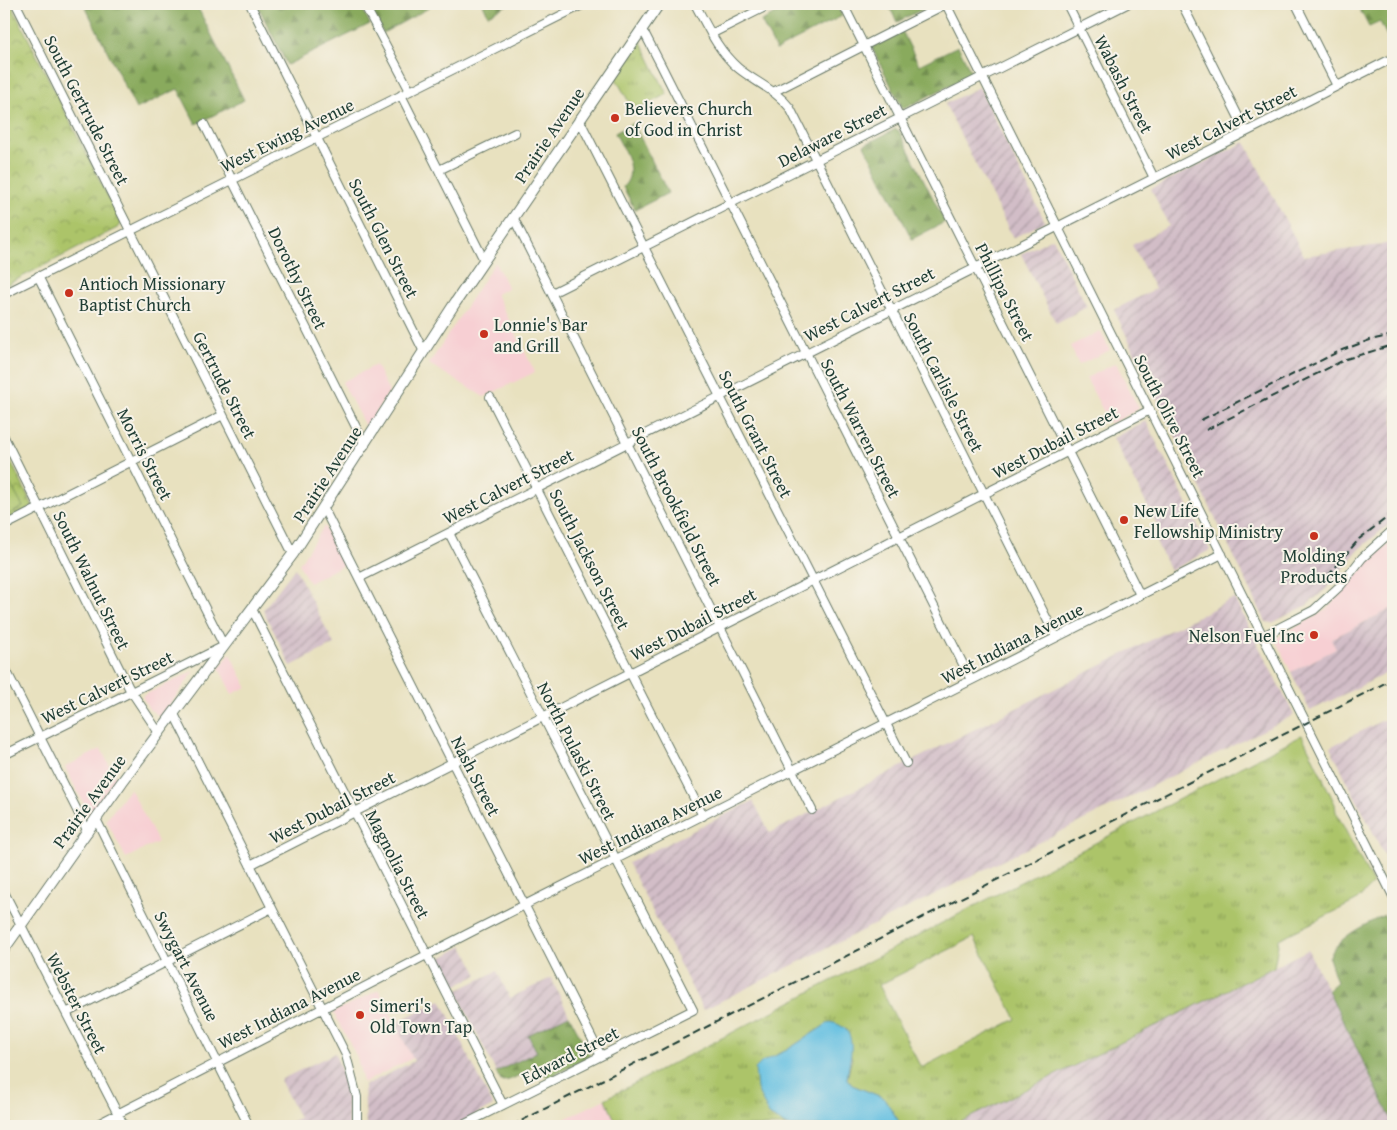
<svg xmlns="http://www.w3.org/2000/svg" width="1397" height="1130" font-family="'Gentium Book Plus',serif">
<defs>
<pattern id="industrial-furrows" width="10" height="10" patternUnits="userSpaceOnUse" patternTransform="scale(1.25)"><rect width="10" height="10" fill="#d2bdc7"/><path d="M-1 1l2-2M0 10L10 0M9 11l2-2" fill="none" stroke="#aa9ba2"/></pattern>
<pattern id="grass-tufts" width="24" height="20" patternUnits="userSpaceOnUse" patternTransform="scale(1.25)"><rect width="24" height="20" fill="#acc469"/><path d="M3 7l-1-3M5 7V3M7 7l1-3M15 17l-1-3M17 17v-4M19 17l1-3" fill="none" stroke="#8ba057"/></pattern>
<pattern id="forest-firs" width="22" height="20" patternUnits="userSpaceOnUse" patternTransform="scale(1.25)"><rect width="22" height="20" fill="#89aa5d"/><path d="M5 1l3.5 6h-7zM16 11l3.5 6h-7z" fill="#6f8c4e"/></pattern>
<pattern id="park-crowns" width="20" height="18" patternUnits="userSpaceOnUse" patternTransform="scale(1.25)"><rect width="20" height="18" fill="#acc469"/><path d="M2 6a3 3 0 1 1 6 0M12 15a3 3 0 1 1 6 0" fill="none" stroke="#8ba057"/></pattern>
</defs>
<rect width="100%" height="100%" fill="#f7f3e8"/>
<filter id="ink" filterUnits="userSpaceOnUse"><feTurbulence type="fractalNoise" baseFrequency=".02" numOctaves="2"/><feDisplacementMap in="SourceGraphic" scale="10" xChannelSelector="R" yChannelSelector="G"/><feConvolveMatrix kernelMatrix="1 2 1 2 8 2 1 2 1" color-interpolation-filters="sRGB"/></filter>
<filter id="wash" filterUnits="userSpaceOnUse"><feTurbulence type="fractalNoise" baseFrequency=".0096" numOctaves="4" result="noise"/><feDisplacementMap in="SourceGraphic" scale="20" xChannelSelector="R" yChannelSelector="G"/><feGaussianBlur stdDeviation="1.12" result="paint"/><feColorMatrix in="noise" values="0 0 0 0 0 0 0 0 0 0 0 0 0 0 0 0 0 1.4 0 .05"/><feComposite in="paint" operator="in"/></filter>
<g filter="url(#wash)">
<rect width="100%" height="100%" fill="#e8e1bf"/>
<path fill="#f7cfd3" d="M495 262 508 288 496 294 535 372 484 397 429 364Z
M1100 331 1110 350 1079 365 1070 346Z
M1116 363 1139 409 1110 424 1086 378Z
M376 365 389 392 366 428 342 382Z
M324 526 343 565 309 583 299 564Z
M1393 539V608L1331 639 1336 649 1291 672 1276 641 1278 637 1326 610 1374 556Z
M230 654 247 687 232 694 219 668Z
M194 671 161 717 149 709 142 696Z
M101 749 116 778 89 814 65 767Z
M130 788 158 842 126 858 106 820Z
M379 990 413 1058 363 1083 357 1057 333 1012Z
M605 1099 618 1126H550Z"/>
<path fill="url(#industrial-furrows)" d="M979 87 1045 222 1013 238 945 104Z
M1245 142 1304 256 1393 243V521L1359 549 1326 589 1307 605 1272 623 1266 622 1114 310 1155 289 1132 245 1169 226 1151 189Z
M1053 238 1087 307 1056 323 1021 254Z
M1146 421 1210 550 1170 571 1153 535 1160 531 1113 438Z
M295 568 334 644 291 666 263 610Z
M1234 598 1294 715 703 1010 628 863 753 801 770 833Z
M1393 608V670L1310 711 1291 672 1336 649 1331 639Z
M1393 715V872L1330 747Z
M463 946 478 975 453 987 439 959Z
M1308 950 1393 1122V1126H952Z
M497 971 510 998 551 978 569 1015 529 1035 537 1052 496 1072 456 991Z
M441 1000 493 1106 453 1126H366L364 1086 414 1061 395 1023Z
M335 1053 346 1085 349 1126H282L299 1118 280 1080Z"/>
<path fill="url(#grass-tufts)" stroke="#66804e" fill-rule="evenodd" d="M640 40 667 94 634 111 615 77Z
M1302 735 1335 804 1336 812 1373 884 1356 901 1279 939 1274 967 952 1126H892L898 1120 884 1098 852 1085 847 1079 852 1058 830 1022 787 1050 762 1062 769 1114 787 1126H618L605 1099ZM974 937 1016 1019 921 1068 879 985Z"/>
<path fill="url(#forest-firs)" stroke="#547448" d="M84 4H196L244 100 196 124 178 89 136 109Z
M257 4H360L370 24 287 65Z
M368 4H436L383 33Z
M483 4H509L488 15Z
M796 4H836L842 16 776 50 761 21Z
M888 4H933L897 22Z
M1357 4H1393V48L1380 22 1369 27Z
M902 31 919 65 958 46 972 74 903 109 872 48 873 45Z
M633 123 668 193 635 210 623 187C639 171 623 149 615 133Z
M896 129 899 131 945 222 912 239 864 145Z
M1384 915 1393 933V1122L1328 990 1337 982 1329 958C1338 936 1364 926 1384 915Z
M569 1015 590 1055 588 1058 548 1078 537 1066C523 1070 516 1081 501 1081L496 1072 537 1052 528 1035Z"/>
<path fill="url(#park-crowns)" stroke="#66804e" d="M4 4H11L121 223 119 227 4 286Z
M4 448 33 506 4 521Z"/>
<path fill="#acc469" stroke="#66804e" d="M4 473 23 507 4 517Z"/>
<path fill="#63bfe1" stroke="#417e8a" d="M830 1022C862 1028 849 1058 847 1079L852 1085 884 1098 898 1120 892 1126H787L769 1115 757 1089 755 1069 762 1062 787 1050Z"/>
</g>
<g filter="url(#ink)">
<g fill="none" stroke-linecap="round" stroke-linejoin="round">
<g stroke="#657665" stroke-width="10">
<path id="minor" d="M16 4 293 554
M250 4 424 352
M364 4 410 91
M695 4C707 26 718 51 738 68 755 82 776 90 790 108L1056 637
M843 4 1140 595
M946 4 1393 896
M1067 4 1154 178
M1182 4 1246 132
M1296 4 1337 86
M641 30 646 36 661 65 971 680
M711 34 771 4
M773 92 946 4
M401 95 484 260
M579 119 906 763
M204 124 365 445
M439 170 515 133
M513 217 812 810
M552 293 1127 4
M4 294 584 4
M490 397 703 816
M4 437 129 688 159 733
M324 509 601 1056
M4 526 223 415
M449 533 693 1010 461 1126
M359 578 1393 58
M252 609 503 1105
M1263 636 1314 610 1341 585 1362 558 1393 530
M4 666 88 832
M174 714 346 1055 357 1097V1126
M4 755 224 646 38 276
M96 819 249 1126
M250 865 1150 410
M4 892 124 1126
M66 1013 272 908
M4 1125 5 1126
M94 1126 479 928 1222 554"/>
</g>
<g stroke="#657665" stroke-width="12">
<path id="major" d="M4 949 122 782 293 554 455 303 659 4"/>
</g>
<use href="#minor" stroke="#fff" stroke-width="8"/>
<use href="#major" stroke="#fff" stroke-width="10"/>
<path stroke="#1f3d34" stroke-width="2" stroke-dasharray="8 4" stroke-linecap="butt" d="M1201 420 1342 350 1370 340 1393 335
M1206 430 1346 359 1393 345
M1328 576 1359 539 1393 513
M511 1126 1393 679"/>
</g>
</g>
<g fill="#c8321e" stroke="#f7f3e8" stroke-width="2">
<circle cx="615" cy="118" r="5"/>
<circle cx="69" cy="293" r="5"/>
<circle cx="484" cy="334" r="5"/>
<circle cx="1124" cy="520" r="5"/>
<circle cx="1314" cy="536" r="5"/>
<circle cx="1314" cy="635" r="5"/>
<circle cx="360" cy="1015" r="5"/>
</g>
<g text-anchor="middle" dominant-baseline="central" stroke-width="4" stroke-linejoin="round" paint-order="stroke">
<g font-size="18" fill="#1f3d34" stroke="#f7f3e8">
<text transform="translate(1124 84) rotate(63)">Wabash Street</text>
<text transform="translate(87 110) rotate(63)">South Gertrude Street</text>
<text transform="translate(1231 122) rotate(-27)">West Calvert Street</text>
<text transform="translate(287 135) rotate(-26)">West Ewing Avenue</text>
<text transform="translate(549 135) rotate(-56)">Prairie Avenue</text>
<text transform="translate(832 135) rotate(-27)">Delaware Street</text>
<text transform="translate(384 238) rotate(63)">South Glen Street</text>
<text transform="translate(298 278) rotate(64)">Dorothy Street</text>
<text transform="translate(1005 292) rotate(63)">Phillipa Street</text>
<text transform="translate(869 304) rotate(-27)">West Calvert Street</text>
<text transform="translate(944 382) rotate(63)">South Carlisle Street</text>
<text transform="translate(225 385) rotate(63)">Gertrude Street</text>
<text transform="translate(1170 416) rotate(63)">South Olive Street</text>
<text transform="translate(861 428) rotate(63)">South Warren Street</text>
<text transform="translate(756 434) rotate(63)">South Grant Street</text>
<text transform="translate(1055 442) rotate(-27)">West Dubail Street</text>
<text transform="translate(145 454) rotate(63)">Morris Street</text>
<text transform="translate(327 474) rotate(-57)">Prairie Avenue</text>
<text transform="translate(508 486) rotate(-27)">West Calvert Street</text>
<text transform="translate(677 506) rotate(63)">South Brookfield Street</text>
<text transform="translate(590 559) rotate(63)">South Jackson Street</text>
<text transform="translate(92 580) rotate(64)">South Walnut Street</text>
<text transform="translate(693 624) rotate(-27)">West Dubail Street</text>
<text transform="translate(1012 643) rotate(-27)">West Indiana Avenue</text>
<text transform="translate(107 687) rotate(-26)">West Calvert Street</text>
<text transform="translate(577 751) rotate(63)">North Pulaski Street</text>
<text transform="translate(476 776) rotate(63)">Nash Street</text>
<text transform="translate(89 801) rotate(-54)">Prairie Avenue</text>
<text transform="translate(332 807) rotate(-27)">West Dubail Street</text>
<text transform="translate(650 825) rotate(-26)">West Indiana Avenue</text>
<text transform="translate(398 864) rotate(63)">Magnolia Street</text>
<text transform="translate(187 966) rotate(63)">Swygart Avenue</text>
<text transform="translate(77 1003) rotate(63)">Webster Street</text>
<text transform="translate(289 1008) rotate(-27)">West Indiana Avenue</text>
<text transform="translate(570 1055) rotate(-27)">Edward Street</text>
</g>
<g font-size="18" fill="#1f3d34" stroke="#f7f3e8" text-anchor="start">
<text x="625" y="108">Believers Church<tspan x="625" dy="21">of God in Christ</tspan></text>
<text x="79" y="283">Antioch Missionary<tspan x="79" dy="21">Baptist Church</tspan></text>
<text x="494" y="324">Lonnie's Bar<tspan x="494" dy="21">and Grill</tspan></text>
<text x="1134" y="510">New Life<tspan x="1134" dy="21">Fellowship Ministry</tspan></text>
<text x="1314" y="555" text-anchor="middle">Molding<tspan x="1314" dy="21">Products</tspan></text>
<text x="1304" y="635" text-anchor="end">Nelson Fuel Inc</text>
<text x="370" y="1005">Simeri's<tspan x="370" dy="21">Old Town Tap</tspan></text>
</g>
</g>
<rect width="1397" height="1130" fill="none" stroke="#f7f3e8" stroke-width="20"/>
</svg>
